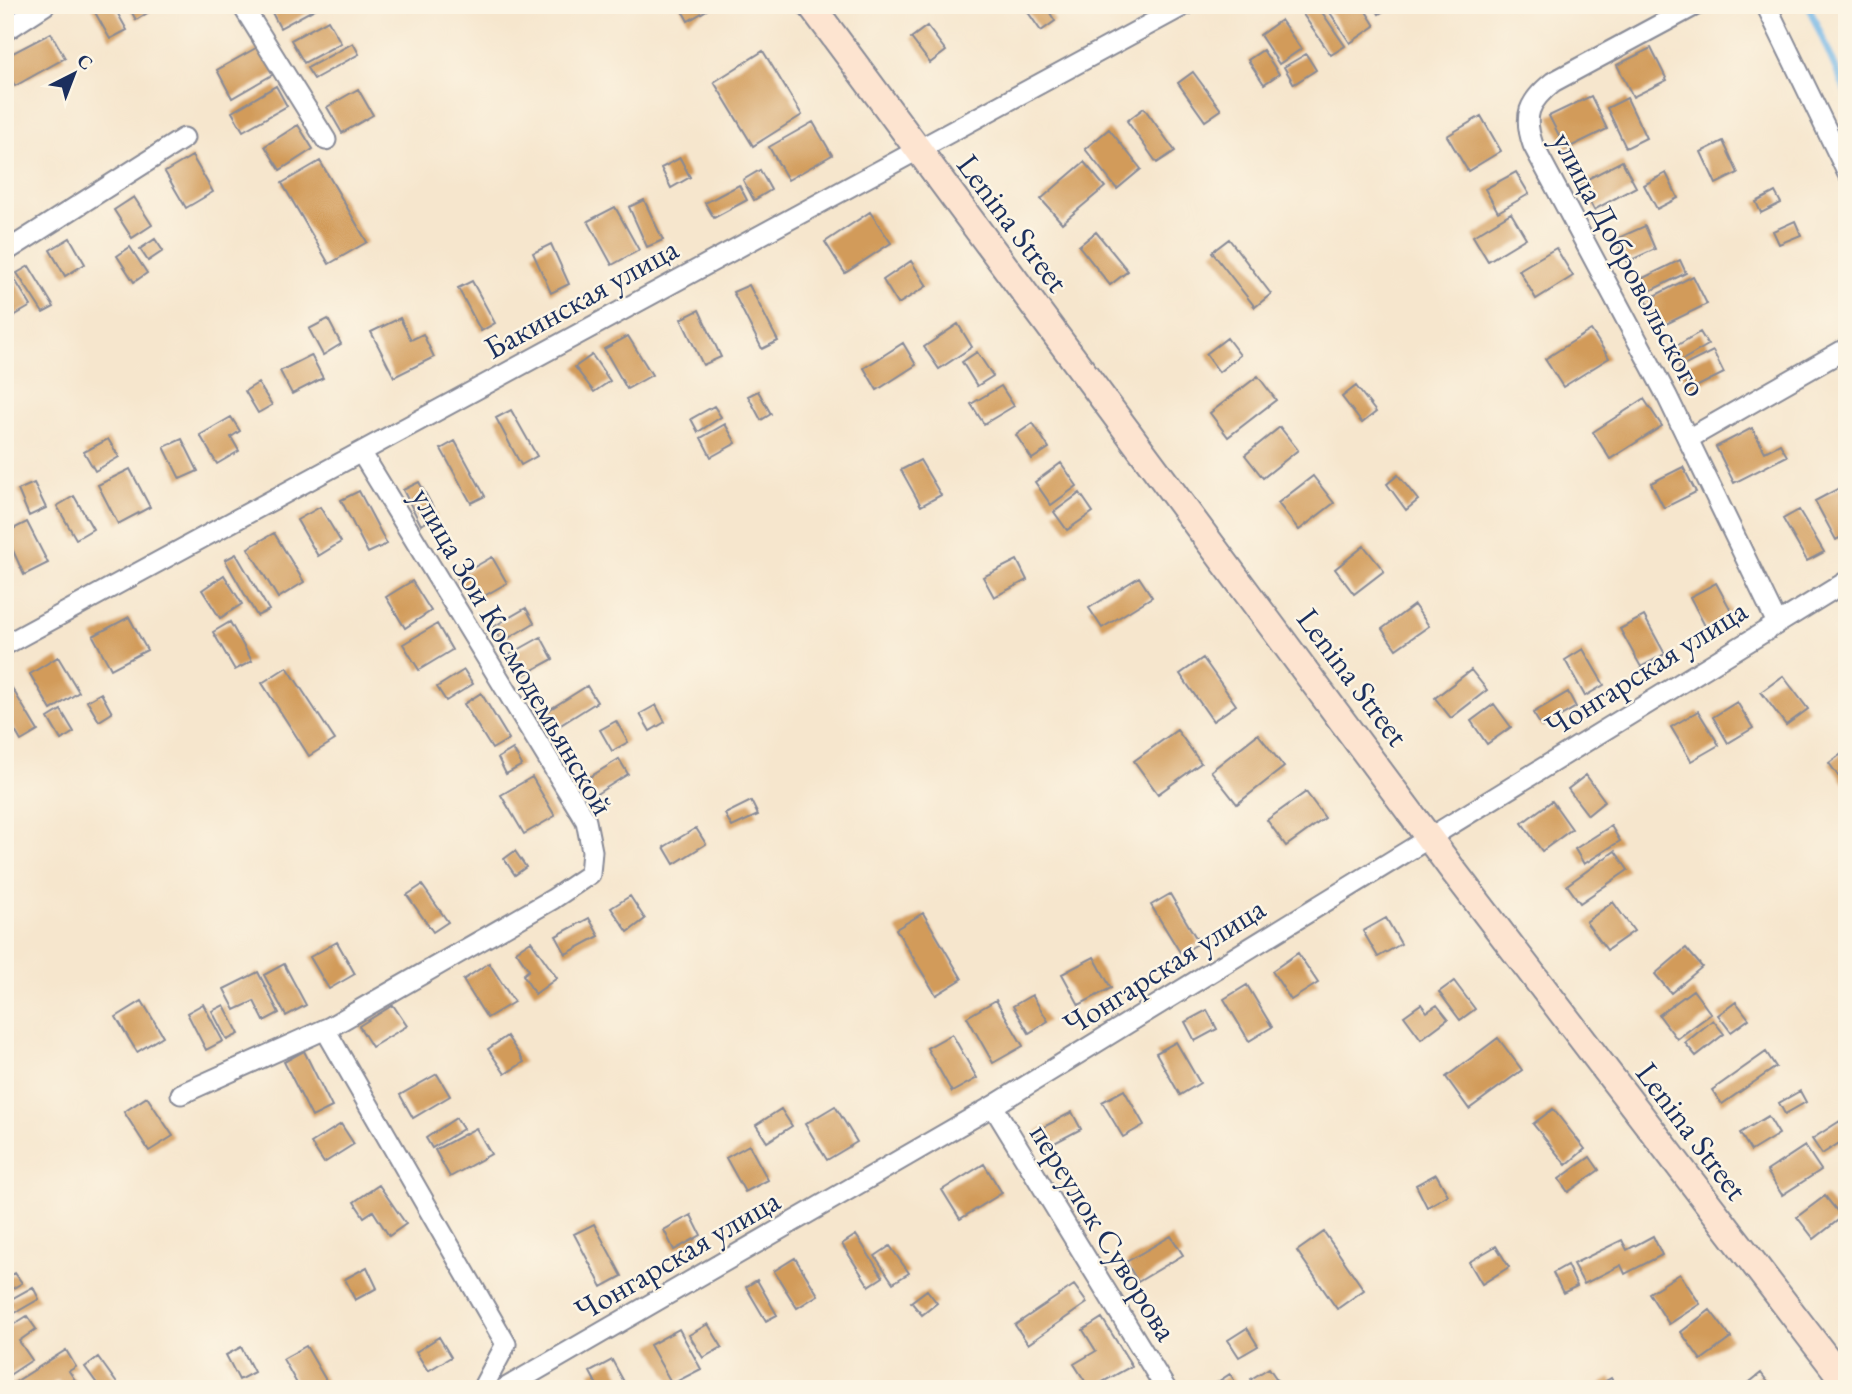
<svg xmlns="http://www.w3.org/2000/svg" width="1852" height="1394" font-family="'EB Garamond',serif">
<rect width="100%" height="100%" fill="#fcf5e5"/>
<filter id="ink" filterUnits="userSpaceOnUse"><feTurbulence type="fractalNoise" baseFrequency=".0143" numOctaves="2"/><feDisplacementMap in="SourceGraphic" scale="14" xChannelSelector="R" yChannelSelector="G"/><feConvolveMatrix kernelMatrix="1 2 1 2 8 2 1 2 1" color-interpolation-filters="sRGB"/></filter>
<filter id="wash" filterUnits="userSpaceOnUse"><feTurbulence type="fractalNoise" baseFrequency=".00686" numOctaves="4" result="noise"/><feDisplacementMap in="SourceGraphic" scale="28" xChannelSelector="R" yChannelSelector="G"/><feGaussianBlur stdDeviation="1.57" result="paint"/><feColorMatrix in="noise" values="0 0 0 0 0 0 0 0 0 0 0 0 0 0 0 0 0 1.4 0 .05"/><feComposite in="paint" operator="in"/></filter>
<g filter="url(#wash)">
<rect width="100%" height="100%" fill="#f6e6cd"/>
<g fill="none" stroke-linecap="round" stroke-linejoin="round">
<path stroke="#71b6e7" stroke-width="7" d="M1808 5 1847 94"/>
</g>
<g id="blocks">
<path fill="#d29b5a" d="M95 5H113L127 30 110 39 92 7Z
M128 5H160L136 20Z
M268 5H322L280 28Z
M679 5H715L688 21Z
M1023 5H1045L1055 21 1041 31Z
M1307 5H1317L1345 46 1331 55 1300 10Z
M1325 5H1362L1375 26 1350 43Z
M1374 5H1393L1379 14Z
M328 20 341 43 304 63 291 40Z
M1281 20 1301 49 1279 64 1260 35Z
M927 26 946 51 930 63 911 38Z
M51 33 65 58 15 86 5 68V57Z
M353 43 359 54 314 79 307 68Z
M263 44 279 71 232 98 217 70Z
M1651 48 1667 80 1633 97 1617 65Z
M1263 50 1279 74 1264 84 1248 60Z
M763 51 802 115 753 146 714 82Z
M1306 54 1316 70 1294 84 1284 67Z
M1193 72 1221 110 1205 121 1178 83Z
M276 86 287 106 243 131 232 112Z
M358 89 373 115 342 133 327 107Z
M1591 96 1607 129 1566 149 1549 116Z
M1627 98 1646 138 1626 148 1607 108Z
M5 99 12 110 5 114Z
M1144 108 1175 151 1157 163 1127 121Z
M1481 116 1501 151 1468 171 1447 136Z
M813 122 832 155 788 180 769 147Z
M298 125 313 149 280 170 265 146Z
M1109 129 1141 169 1117 189 1085 149Z
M1723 141 1738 173 1716 184 1701 152Z
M192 156 213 192 186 208 165 172Z
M680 158 690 177 671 188 661 168Z
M320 161 367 242 329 264 282 183Z
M1622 161 1636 187 1594 210 1580 183Z
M1084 162 1105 187 1062 223 1041 199Z
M760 170 771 190 754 200 743 180Z
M1516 172 1529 194 1498 212 1485 189Z
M1666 173 1678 198 1657 209 1644 185Z
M739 185 747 200 714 218 705 203Z
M1775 192 1781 203 1761 213 1756 202Z
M134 197 152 225 132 238 114 210Z
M644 200 663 240 647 247 629 207Z
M615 207 639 250 612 265 588 221Z
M870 212 891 243 845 273 825 242Z
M1511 213 1526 238 1488 261 1473 236Z
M1795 221 1801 235 1779 244 1773 231Z
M1645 226 1655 249 1627 262 1616 239Z
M1096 232 1128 271 1110 285 1079 246Z
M70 238 85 264 65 276 50 250Z
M155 239 163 251 148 261 140 249Z
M1229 239 1271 294 1255 307 1212 252Z
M551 244 569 284 551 293 533 253Z
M130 247 147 273 134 282 117 256Z
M1556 248 1573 276 1536 299 1519 270Z
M1680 260 1686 273 1646 293 1639 280Z
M911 261 927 286 898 304 883 280Z
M29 266 54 307 43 313 17 273Z
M12 275 31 306 5 321V279Z
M1693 276 1707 304 1660 327 1646 300Z
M472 281 495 323 481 331 458 288Z
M749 285 778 341 762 349 733 292Z
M699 310 721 357 703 365 681 319Z
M400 318 411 340 423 334 434 357 394 377 371 332Z
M328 319 341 344 323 355 309 329Z
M958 324 972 347 939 369 924 347Z
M1591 330 1609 358 1563 387 1545 359Z
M1700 332 1708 345 1679 362 1671 349Z
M628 336 652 375 627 389 604 349Z
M1227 338 1240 355 1219 372 1206 354Z
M903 343 916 365 877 390 864 368Z
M1713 351 1724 373 1690 390 1679 368Z
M977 352 993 376 977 386 962 362Z
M311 355 323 378 292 394 280 371Z
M592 355 610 381 594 392 575 367Z
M1258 376 1276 400 1228 437 1210 413Z
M258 383 272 405 258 413 245 391Z
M1001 386 1014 406 984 424 971 404Z
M1356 386 1376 412 1362 423 1342 397Z
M758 391 771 414 761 420 748 396Z
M1644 399 1662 426 1610 459 1593 432Z
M714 406 721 417 698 432 691 419Z
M511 410 537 456 521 465 496 418Z
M231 417 240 431 231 437 239 451 217 464 200 435Z
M1033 423 1049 448 1032 459 1016 435Z
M725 424 736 443 711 457 701 438Z
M1280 427 1298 450 1263 478 1245 455Z
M1752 428 1765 452 1780 444 1787 456 1734 483 1716 447Z
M108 439 119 457 95 471 84 452Z
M182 439 198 471 180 479 164 447Z
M455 441 485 496 471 503 441 449Z
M920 460 941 495 921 506 901 470Z
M1061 463 1077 486 1051 505 1035 482Z
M1683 467 1696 492 1664 508 1651 483Z
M130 469 150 507 118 524 98 485Z
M1398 475 1418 500 1406 510 1387 484Z
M1313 476 1334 503 1299 530 1278 503Z
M419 482 438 516 421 525 403 490Z
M34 483 46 508 29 516 18 490Z
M1847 484V534L1836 540 1815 501Z
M359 491 387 544 368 553 341 500Z
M1080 493 1093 512 1067 530 1054 512Z
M74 496 93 529 76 539 57 506Z
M320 507 341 542 318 556 297 520Z
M1799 510 1824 552 1807 561 1783 519Z
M27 522 48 563 24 575 5 533Z
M274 533 304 582 278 598 248 548Z
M1364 546 1384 571 1354 594 1335 569Z
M236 554 269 610 257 616 225 560Z
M492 557 507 583 472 603 457 577Z
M1017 560 1027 580 994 597 983 577Z
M224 575 242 604 220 618 202 590Z
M1139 577 1152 597 1102 628 1089 608Z
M412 581 431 611 405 628 386 597Z
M1716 583 1733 614 1706 628 1690 597Z
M1414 605 1429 626 1396 649 1382 629Z
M526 608 534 623 502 642 493 627Z
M1644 616 1665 654 1641 667 1620 629Z
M129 617 147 650 111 669 93 636Z
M230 622 252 661 235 670 213 632Z
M437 624 452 650 419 670 403 644Z
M541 637 553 659 520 677 507 656Z
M1583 649 1604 685 1585 696 1565 660Z
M58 657 79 692 51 710 30 674Z
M1203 658 1236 705 1213 721 1180 674Z
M287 667 335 740 309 756 262 683Z
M464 670 473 684 446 701 437 687Z
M1471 670 1487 690 1451 718 1435 698Z
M1783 676 1808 709 1786 725 1761 692Z
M587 686 597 702 551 731 541 715Z
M12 688 38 731 21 741 5 714V692Z
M1568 692 1576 707 1542 727 1533 713Z
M101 693 112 713 99 721 87 701Z
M481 693 509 739 492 749 464 704Z
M1737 702 1753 728 1728 743 1713 717Z
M1494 704 1511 727 1487 744 1471 721Z
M656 705 665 722 650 731 640 714Z
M61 710 74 732 61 740 48 718Z
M1698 711 1719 745 1691 761 1671 727Z
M616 721 628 742 612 751 600 730Z
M1177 730 1201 763 1158 794 1134 761Z
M1258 734 1284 767 1237 804 1211 771Z
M513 749 522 765 506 774 498 758Z
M1847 750V783L1844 784 1829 763Z
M619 759 628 774 595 795 585 780Z
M1586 775 1605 801 1588 815 1568 789Z
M532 777 555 816 524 834 501 795Z
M1306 792 1325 818 1286 846 1267 820Z
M751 801 758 815 732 827 725 814Z
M1552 801 1572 829 1542 851 1522 823Z
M1611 826 1620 841 1584 864 1575 849Z
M696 828 706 844 674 864 664 847Z
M515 851 526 867 515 875 504 859Z
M1615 851 1628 870 1580 903 1567 885Z
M422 885 448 922 433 932 407 895Z
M1170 894 1199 943 1181 954 1151 905Z
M630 896 645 919 628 932 611 908Z
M1613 902 1634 931 1607 950 1586 922Z
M923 913 962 979 936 995 896 929Z
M589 918 599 936 566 954 556 936Z
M1386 918 1401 944 1378 957 1363 931Z
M531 941 557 978 535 994 523 975 529 970 516 951Z
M337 942 355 974 329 989 310 957Z
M1686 948 1702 967 1671 993 1655 974Z
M1298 953 1318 983 1291 1000 1272 971Z
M1094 957 1111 988 1079 1005 1062 974Z
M489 963 514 1002 487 1018 463 980Z
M284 964 306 1005 286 1016 264 975Z
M258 972 279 1013 264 1021 254 1001 235 1010 224 989Z
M1454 981 1475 1009 1460 1020 1439 992Z
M1247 985 1272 1027 1249 1041 1224 999Z
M1693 990 1711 1014 1677 1039 1659 1015Z
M1032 995 1048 1021 1029 1033 1013 1006Z
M996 1000 1023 1046 993 1063 967 1017Z
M142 1001 163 1036 137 1052 116 1017Z
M1736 1002 1749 1019 1731 1032 1718 1015Z
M203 1004 223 1041 206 1050 187 1013Z
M1421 1004 1427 1012 1437 1005 1448 1019 1421 1039 1404 1016Z
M224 1005 239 1034 227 1040 212 1011Z
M393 1005 407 1026 372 1047 359 1026Z
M1207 1010 1217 1029 1195 1041 1185 1022Z
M1713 1020 1724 1034 1696 1056 1685 1043Z
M952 1034 977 1078 952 1092 927 1048Z
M507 1036 524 1062 505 1074 488 1049Z
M1498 1038 1522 1070 1469 1109 1446 1077Z
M1176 1042 1200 1083 1180 1095 1156 1053Z
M304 1051 332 1107 312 1117 284 1062Z
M1766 1052 1776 1067 1722 1104 1712 1090Z
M437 1074 450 1096 413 1118 400 1095Z
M1124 1090 1144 1125 1123 1137 1102 1102Z
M1800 1091 1806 1102 1785 1114 1779 1103Z
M147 1097 173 1136 149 1151 124 1112Z
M835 1106 857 1142 827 1160 805 1124Z
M781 1109 792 1126 767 1142 756 1125Z
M1553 1109 1585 1149 1566 1165 1533 1124Z
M1072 1112 1081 1129 1045 1148 1036 1131Z
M1768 1116 1779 1134 1751 1151 1740 1133Z
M456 1118 463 1129 432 1148 426 1138Z
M1840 1121 1847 1138 1822 1154 1812 1139Z
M341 1124 354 1144 324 1163 311 1143Z
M476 1128 491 1154 450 1177 435 1150Z
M749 1145 768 1180 745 1192 726 1158Z
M1805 1146 1821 1170 1782 1195 1767 1171Z
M1590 1157 1599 1170 1568 1192 1559 1179Z
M984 1164 1002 1193 960 1219 942 1190Z
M1436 1174 1448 1195 1427 1207 1416 1185Z
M379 1185 406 1224 389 1236 373 1211 364 1217 354 1202Z
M1825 1196 1842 1217 1814 1239 1797 1217Z
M691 1215 701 1235 674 1250 664 1230Z
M594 1224 622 1276 602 1287 574 1234Z
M1324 1232 1364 1290 1337 1309 1297 1251Z
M856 1235 883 1277 869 1286 842 1244Z
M1171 1236 1183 1255 1138 1282 1126 1262Z
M1653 1236 1662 1255 1625 1274 1621 1265 1584 1284 1573 1264 1622 1240 1627 1250Z
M890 1246 909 1273 893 1283 875 1256Z
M1496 1246 1509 1267 1482 1284 1469 1262Z
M795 1258 818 1295 797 1308 774 1271Z
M1567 1265 1577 1286 1563 1293 1553 1273Z
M367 1267 377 1288 355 1300 345 1279Z
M15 1273 22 1283 5 1293V1279Z
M1680 1274 1700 1304 1669 1324 1649 1293Z
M757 1280 777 1315 766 1321 746 1287Z
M1074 1285 1087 1303 1028 1344 1015 1325Z
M33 1287 39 1299 15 1313 8 1301Z
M927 1290 937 1303 922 1315 911 1302Z
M1710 1310 1731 1338 1701 1360 1681 1332Z
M27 1316 36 1329 19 1341 32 1360 5 1378V1330Z
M1102 1318 1132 1366 1090 1389 1074 1364 1096 1351 1083 1330Z
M708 1324 722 1347 703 1358 689 1335Z
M1247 1328 1258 1346 1239 1357 1228 1340Z
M679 1329 701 1369 672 1384 650 1345Z
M439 1337 451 1357 428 1371 416 1352Z
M306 1346 331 1389H300L283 1359Z
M241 1347 254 1372 239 1380 226 1355Z
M66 1350 76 1367 69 1371 77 1383 68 1389H63L58 1380 44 1389H11L9 1386Z
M98 1357 121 1389H101L85 1367Z
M612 1360 628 1389H599L590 1372Z
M1269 1368 1282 1387 1257 1389 1251 1379Z
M1761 1373 1773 1389H1741Z
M1230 1374 1240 1389H1207Z
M1611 1378 1617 1389H1591Z"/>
</g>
</g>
<g filter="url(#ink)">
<use href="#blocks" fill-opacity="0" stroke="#888a96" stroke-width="2"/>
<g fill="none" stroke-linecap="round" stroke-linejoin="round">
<g stroke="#888a96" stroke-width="23">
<path id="street" d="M242 5 326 140
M1696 5 1553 82C1528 102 1523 116 1533 145L1667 396 1777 623
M1766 5 1847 172
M5 31 45 5
M5 252 184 138
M1688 439 1847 348
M5 645 1185 5
M325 1029 506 1344 482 1389
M181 1094 330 1027 553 899 590 874 592 851 586 821 361 452
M993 1106 1166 1389
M504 1389 993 1106 1847 581"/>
</g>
<g stroke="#888a96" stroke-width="30">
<path id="secondary" d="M811 5 1455 873 1847 1385"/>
</g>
<use href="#street" stroke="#fff" stroke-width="19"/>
<use href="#secondary" stroke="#fde4d0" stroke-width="26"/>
</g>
</g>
<g text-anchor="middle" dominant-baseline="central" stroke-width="5" stroke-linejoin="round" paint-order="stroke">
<g font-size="32" fill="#1b2f5e" stroke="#fcf5e5">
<text transform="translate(1013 223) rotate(53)">Lenina Street</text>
<text transform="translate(1630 264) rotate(62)">улица Добровольского</text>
<text transform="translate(581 298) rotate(-29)">Бакинская улица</text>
<text transform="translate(513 651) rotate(60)">улица Зои Космодемьянской</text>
<text transform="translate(1646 668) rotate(-32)">Чонгарская улица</text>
<text transform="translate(1353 677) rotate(53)">Lenina Street</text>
<text transform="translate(1164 966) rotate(-32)">Чонгарская улица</text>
<text transform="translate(1692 1131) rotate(53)">Lenina Street</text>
<text transform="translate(1104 1232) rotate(58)">переулок Суворова</text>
<text transform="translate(677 1255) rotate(-30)">Чонгарская улица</text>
</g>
</g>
<rect width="1852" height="1394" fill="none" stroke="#fcf5e5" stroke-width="28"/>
<g transform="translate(74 74) rotate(42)" stroke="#fcf5e5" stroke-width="5" paint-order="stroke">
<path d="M0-5L12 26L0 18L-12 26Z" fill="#1b2f5e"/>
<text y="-10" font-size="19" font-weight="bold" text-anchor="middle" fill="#1b2f5e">С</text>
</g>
</svg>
